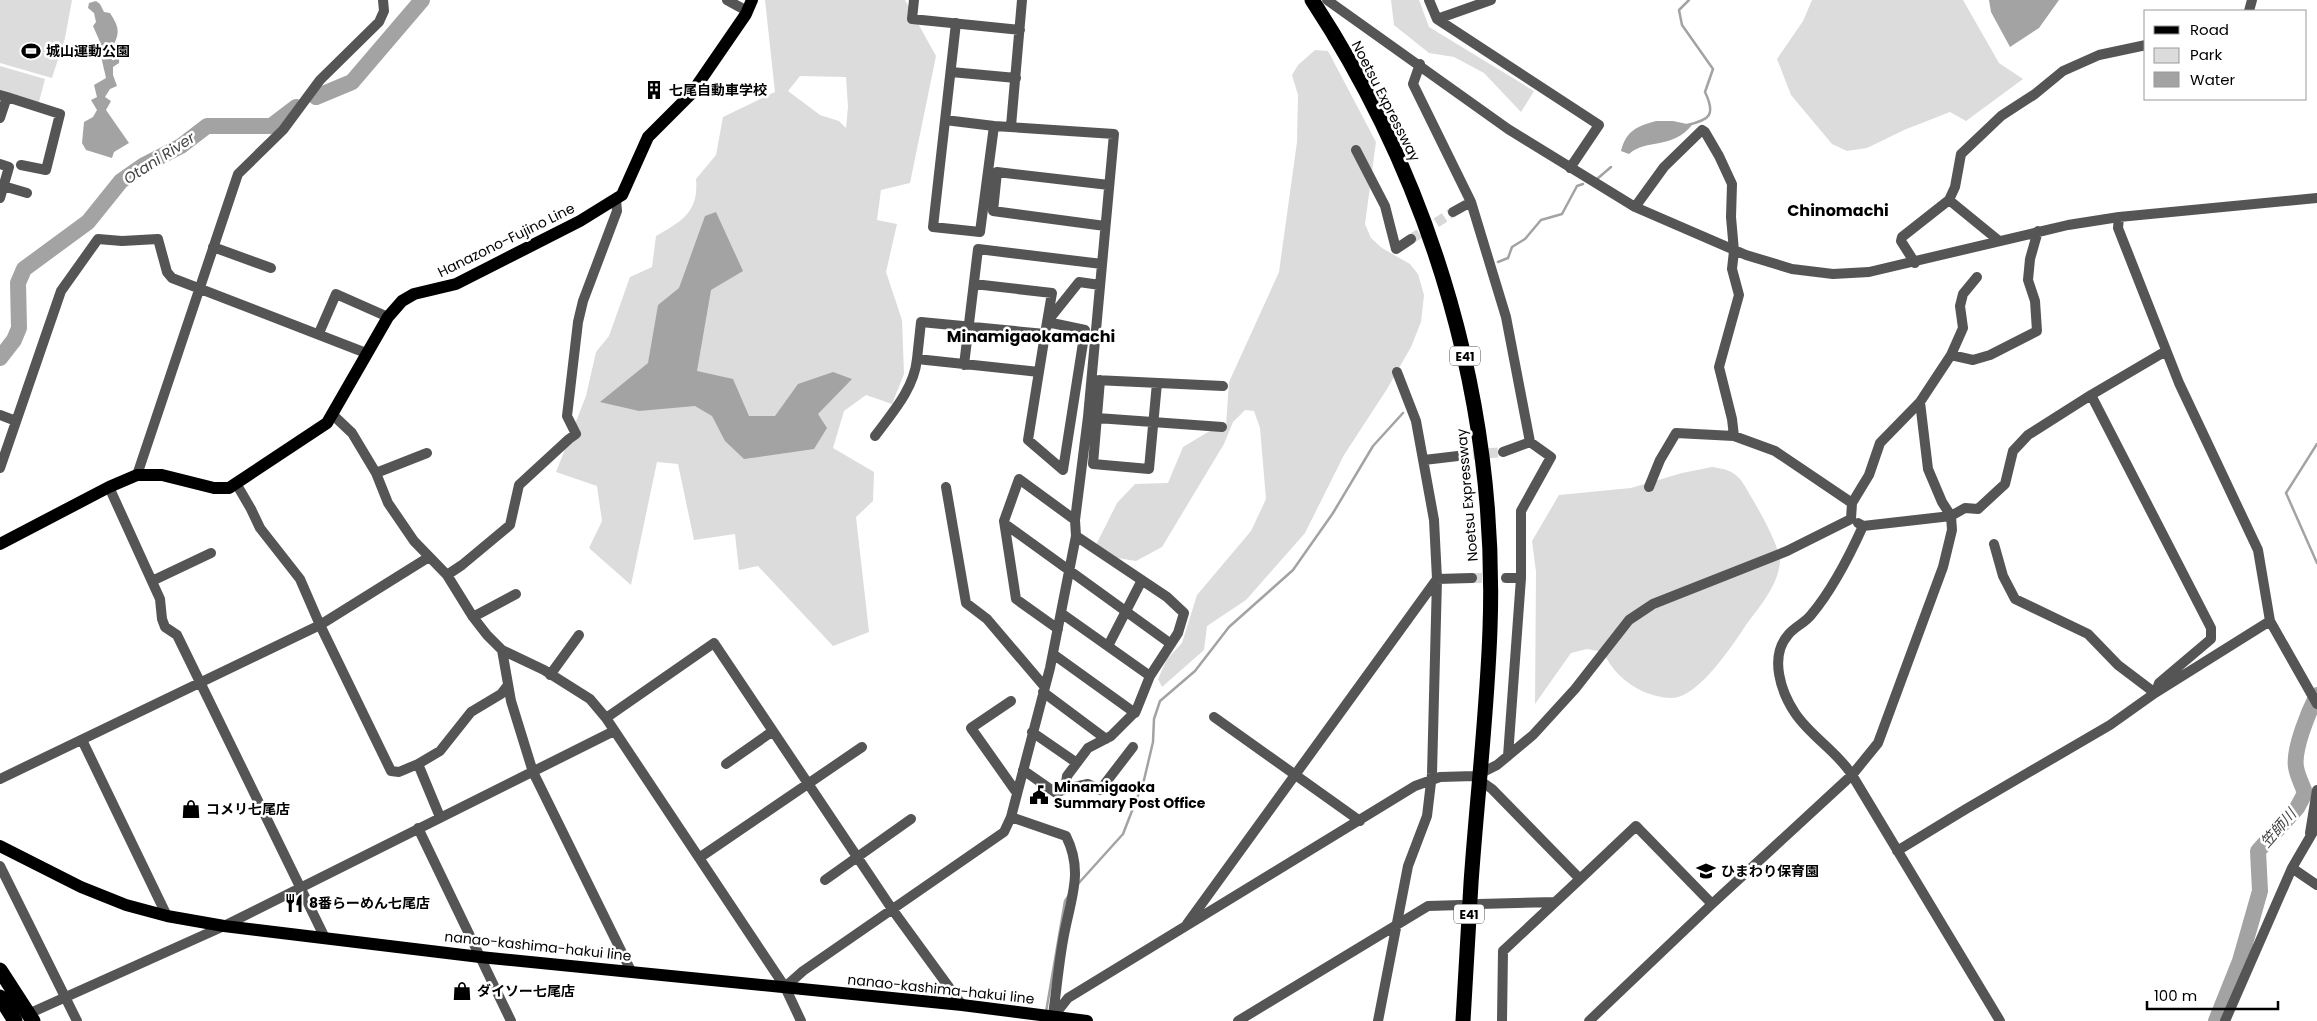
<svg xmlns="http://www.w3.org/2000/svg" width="2317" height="1021" font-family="Poppins,'Noto Sans JP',sans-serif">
<rect width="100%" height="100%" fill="#fff"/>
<path fill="#dcdcdc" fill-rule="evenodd" d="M0 0H72L65 38 52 78 0 63Z
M765 0H905L936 56 910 183 881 190 877 220 897 224 886 272 902 320 904 374 892 404 866 395 844 411 833 448 874 472 873 501 856 517 869 632 833 646 758 566 739 570 735 534 694 540 678 464 657 462 631 585 589 548 602 521 597 486 556 472 586 396 596 352 609 336 630 277 652 267 656 236C682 221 699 212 696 179L716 155 723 117 775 92ZM800 76 846 77 848 107 846 128 839 121 820 115 788 91Z
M1391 0H1419L1429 27 1534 91 1521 112 1484 73 1454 57 1429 53 1394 25Z
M1812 0H1963L1999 63 2023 79 1966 121 1950 112 1904 130 1867 148 1847 151 1832 144 1791 95 1777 59 1803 21Z
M1315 50 1328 51 1376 142 1365 224 1371 238 1382 248 1410 264 1418 274 1424 295 1421 322 1411 347 1387 389 1344 455 1305 533 1246 600 1207 626 1204 650 1162 687 1158 679 1167 659 1182 643 1197 595 1251 531 1266 499 1260 428 1254 411 1245 410 1233 422 1224 444 1162 547 1136 561 1106 556 1096 545 1117 503 1135 484 1168 483 1183 447 1208 432 1226 426 1229 382 1279 272 1297 142 1298 95 1292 75 1298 65Z
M0 66 45 79 39 102 0 90Z
M1712 467C1738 470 1741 479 1753 500 1760 512 1781 549 1780 562 1778 586 1759 607 1746 625 1732 646 1699 697 1672 698 1661 698 1652 695 1642 691 1624 682 1612 670 1603 652L1587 649 1571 653 1535 704 1536 572 1532 541 1559 495 1631 488 1682 473Z"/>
<path fill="#a3a3a3" d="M1989 0H2059L2039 28 2010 47 1991 12Z
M96 1 100 4 104 12 110 13C117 24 121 31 114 44L120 47 119 63 113 67V75L117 86 110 89 105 97 111 101 106 110 129 143 114 152 112 158 86 150 82 143 84 122 93 117 97 110 91 100 97 97 94 85 106 78 100 52 95 51 100 42 93 26 96 22 94 13 88 8 89 3Z
M1656 121H1673L1692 125C1672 150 1647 138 1629 154L1621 151C1626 131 1637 126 1656 121Z
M716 212 743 271 711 290 697 371 733 379 749 416H775L798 384 833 372 852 379 818 414 827 428 814 449 744 459 725 441 712 416 695 406 639 411 600 402 648 363 658 305 679 288 705 216Z"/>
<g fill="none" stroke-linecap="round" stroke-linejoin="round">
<path stroke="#a3a3a3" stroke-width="2.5" d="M1687 125C1710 120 1716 115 1705 92L1713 69 1682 25 1679 10 1689 0
M1597 179 1611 167
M1498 262 1508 258 1512 247 1525 239 1541 220 1562 214 1577 186 1583 184
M2317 444 2286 493 2317 563
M1077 885 1123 834 1144 780 1153 742 1154 719 1160 701 1195 671 1229 627 1293 570 1333 513 1373 446 1403 413
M1046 1012 1065 901 1069 895"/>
<path stroke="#a3a3a3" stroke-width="16" d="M316 97 352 82 422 0
M0 358 14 340 19 328 18 283 24 269 88 222 121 181 144 165 181 146 207 126H271L296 107
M2216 1021 2240 961 2260 891 2258 851 2297 808 2305 793C2302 784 2297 775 2296 767 2293 749 2309 711 2317 695"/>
<path stroke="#d9d9d9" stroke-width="10" stroke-dasharray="10 5" stroke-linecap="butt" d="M1411 239 1453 212
M1458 456 1503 452
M1472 578H1506"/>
<path stroke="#555" stroke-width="10" d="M727 0 747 11
M914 0 912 19 1020 30
M1327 0 1508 129 1635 207 1746 255 1792 269 1833 274 1869 272 2068 225 2119 217 2317 198
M1429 0 1437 19 1599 125 1570 168
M2249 11 2252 0
M1437 19 1491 0
M1420 64 1413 84 1471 202 1506 317 1530 442 1551 457 1521 511V578L1508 756
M951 72 1016 78
M0 95 7 97 0 118
M7 97 60 114 46 170 21 165
M945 120 994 126
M1011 126 1022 0
M1356 150 1385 206 1396 249 1411 239
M0 164 9 167 0 198
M0 185 27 193
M1635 207 1664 167 1702 130 1705 132 1719 156 1732 184 1731 217 1734 251 1732 269 1739 295 1719 367 1732 419 1734 436
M1453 212 1471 202
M2119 217 2118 228 2179 383 2258 550 2270 621 2317 704
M1105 226 993 211 997 172 1109 185
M1998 240 1949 200 1955 187 1961 154 2001 116 2035 94 2063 71 2099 55 2146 45
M213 247 271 268
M1915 263 1901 241 1902 237 1949 200
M974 284 1052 293 1047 322 1085 330 1063 470 1028 440 1047 322 1079 282 1100 285
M319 333 336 294 388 317
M1951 355 1973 360 1990 355 2037 331 2035 301 2028 280 2030 259 2038 231
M964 365 978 249 1102 264
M1039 372 917 359 921 322 1045 334
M1095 380 1223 386
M1100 380 1093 464 1149 469 1157 383
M2091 395 2211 628V639L2159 683 2156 692
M0 415 16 421
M333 415 352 433 376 473 388 503 414 541 447 575 473 617 487 635 502 650 544 670 590 699 606 718 785 987 801 1021
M1097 418 1222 427
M875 436C892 413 914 389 917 359
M1503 452 1530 442
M1424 460 1458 456
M0 468 61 291 98 239 122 241 158 239 167 272 172 278 366 353
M376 473 427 453
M137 475 238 174 283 130 320 80 379 22 384 11 383 0
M237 485 251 509 260 528 300 579 320 625 391 771 399 772 418 764 440 817
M109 487 160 599 162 619 165 627 177 635 325 938
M946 487 966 603 987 619 1044 686
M1649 487 1660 460 1676 433 1734 436 1775 451 1852 503
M1851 519 1852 503 1869 475 1880 443 1920 402 1951 355 1963 328 1960 306 1963 294 1977 277
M1858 523 1863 526 1951 516 1965 508 1978 509 2005 484 2013 451 2028 435 2091 395 2166 351
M1005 524 1171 644
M1863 526C1849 557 1833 589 1811 615 1805 623 1794 627 1788 635 1769 657 1781 692 1795 713 1811 737 1837 751 1852 775L2000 1021
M1994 544 2003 576 2015 599 2088 634 2118 665 2155 693
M447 575 462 565 510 525 519 485 569 439 576 434 567 416 578 322 583 301 617 211 616 200
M1506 578H1521
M152 581 211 553
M1061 613 1150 676
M473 617 516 594
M1058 629 1016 599 1004 521 1019 479 1075 520
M1108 646 1142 580
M502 650 511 701 533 772 631 971
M1053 654 1135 713
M550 675 579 635
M1043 692 1106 739
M1011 701 971 728 1017 793
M1214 717 1360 821
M606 718 714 643 892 909 962 1005
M1032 732 1077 763
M82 740 167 916
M418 764 440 751 471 712 501 694 508 685
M726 764 773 731
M1023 770 1056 793 1065 789 1067 776 1088 748 1111 736 1136 711 1150 676 1178 633 1184 613 1167 597 1076 536
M1475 777 1492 789 1580 879 1636 826 1712 904
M0 779 320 625 429 557
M1065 789 1088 784 1100 790 1133 747
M1011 817 1066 836C1083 870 1072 895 1065 930 1059 958 1057 987 1053 1015
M418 828 511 1021
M2310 833 2317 790
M1897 851 1966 809 2110 725 2155 693 2270 621
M699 858 862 747
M0 866 77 1021
M2292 868 2317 885
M825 880 911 819
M1479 904 1555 902
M1187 924 1437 579 1472 578
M785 987 803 971 1004 832 1011 817 1050 668 1076 536 1075 520 1088 417 1114 134 994 126 980 232 933 227 956 23
M28 1014 224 926 614 731
M1053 1017 1068 998 1415 786 1440 777 1475 776 1497 765 1533 735 1575 689 1629 620 1653 604 1787 551 1851 519
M1238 1021 1428 906 1461 905
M1378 1021 1408 866 1427 816 1432 774 1437 579 1434 520 1416 421 1397 372
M1502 1021 1503 951 1580 879
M1589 1021 1712 904 1852 775 1878 743 1943 567 1952 530 1951 516 1942 502 1928 469 1920 402
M2225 1021 2292 868 2317 825"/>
<path stroke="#000" stroke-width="12" d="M0 544 109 487 137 475H162L214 488H229L327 423 388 317 402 301 414 294 456 284 580 221 622 195 648 137 691 94 746 14 752 0
M0 846 81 887 126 905 167 916 224 926 480 957 962 1005 1087 1021"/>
<path stroke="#000" stroke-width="15" d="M1312 0C1434 186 1498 406 1490 629 1487 714 1477 798 1471 883 1468 929 1466 975 1463 1021
M0 970 33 1021
M0 997 15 1021"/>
</g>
<defs>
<g id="stadium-bare" transform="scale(1.5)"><path d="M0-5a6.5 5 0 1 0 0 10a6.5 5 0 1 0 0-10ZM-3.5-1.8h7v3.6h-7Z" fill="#000" stroke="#fff" stroke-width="2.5" paint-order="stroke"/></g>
<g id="building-bare" transform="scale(1.5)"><path d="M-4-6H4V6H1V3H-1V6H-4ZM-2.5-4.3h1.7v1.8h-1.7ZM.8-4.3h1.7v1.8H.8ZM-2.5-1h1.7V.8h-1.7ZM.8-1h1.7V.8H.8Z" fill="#000" stroke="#fff" stroke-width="2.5" paint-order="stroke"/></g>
<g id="civic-bare" transform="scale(1.5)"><path d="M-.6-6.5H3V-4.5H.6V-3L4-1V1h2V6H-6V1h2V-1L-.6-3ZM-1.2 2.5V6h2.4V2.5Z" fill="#000" stroke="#fff" stroke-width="2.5" paint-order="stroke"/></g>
<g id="shop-bare" transform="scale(1.5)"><path d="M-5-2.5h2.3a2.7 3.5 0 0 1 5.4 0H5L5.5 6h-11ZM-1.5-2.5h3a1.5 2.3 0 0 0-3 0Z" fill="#000" stroke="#fff" stroke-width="2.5" paint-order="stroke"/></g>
<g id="school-bare" transform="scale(1.5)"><path d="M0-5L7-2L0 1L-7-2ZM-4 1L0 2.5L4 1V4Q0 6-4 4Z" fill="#000" stroke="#fff" stroke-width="2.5" paint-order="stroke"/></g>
<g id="restaurant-bare" transform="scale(1.5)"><path d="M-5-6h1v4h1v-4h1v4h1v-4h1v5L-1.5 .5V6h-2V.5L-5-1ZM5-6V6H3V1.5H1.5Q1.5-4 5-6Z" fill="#000" stroke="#fff" stroke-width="2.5" paint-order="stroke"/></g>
</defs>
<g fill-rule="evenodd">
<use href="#stadium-bare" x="31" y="51"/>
<use href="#building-bare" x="654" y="90"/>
<use href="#civic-bare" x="1039" y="795"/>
<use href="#shop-bare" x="191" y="809"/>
<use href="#school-bare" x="1706" y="871"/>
<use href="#restaurant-bare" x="294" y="903"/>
<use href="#shop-bare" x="462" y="991"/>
</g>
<g text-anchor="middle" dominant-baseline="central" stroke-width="5" stroke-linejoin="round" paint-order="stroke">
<g fill="#fff" stroke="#4c4c4c" stroke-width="1">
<rect x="1450" y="346.5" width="30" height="19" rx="4"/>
<rect x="1454" y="904.5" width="30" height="19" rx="4"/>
</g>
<g font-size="12" font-weight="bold" fill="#000">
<text x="1465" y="356">E41</text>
<text x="1469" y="914">E41</text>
</g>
<g font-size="14" font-weight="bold" fill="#000" stroke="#fff" text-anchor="start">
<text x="46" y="51">城山運動公園</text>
<text x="669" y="90">七尾自動車学校</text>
<text x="1054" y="787">Minamigaoka<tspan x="1054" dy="16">Summary Post Office</tspan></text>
<text x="206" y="809">コメリ七尾店</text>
<text x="1721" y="871">ひまわり保育園</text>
<text x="309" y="903">8番らーめん七尾店</text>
<text x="477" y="991">ダイソー七尾店</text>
</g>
<g font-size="14" fill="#000" stroke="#fff">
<text transform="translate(1386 101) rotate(63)">Noetsu Expressway</text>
<text transform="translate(506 240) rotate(-26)">Hanazono-Fujino Line</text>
<text transform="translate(1467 495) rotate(-95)">Noetsu Expressway</text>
<text transform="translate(538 946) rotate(6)">nanao-kashima-hakui line</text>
<text transform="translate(941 989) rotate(6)">nanao-kashima-hakui line</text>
</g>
<g font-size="15" font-style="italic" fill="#444" stroke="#fff">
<text transform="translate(159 158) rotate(-33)">Otani River</text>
<text transform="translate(2278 828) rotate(-49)">笠師川</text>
</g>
<g font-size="16" font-weight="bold" fill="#000" stroke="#fff">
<text x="1838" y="210">Chinomachi</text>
<text x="1031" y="336">Minamigaokamachi</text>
</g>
</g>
<rect x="2144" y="10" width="162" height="90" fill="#ffffff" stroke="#999999"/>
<rect x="2154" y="26" width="25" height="8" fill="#000000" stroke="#999999"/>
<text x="2190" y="35" font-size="15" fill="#000000">Road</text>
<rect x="2154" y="48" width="25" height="15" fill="#dcdcdc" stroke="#999999"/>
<text x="2190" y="60" font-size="15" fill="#000000">Park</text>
<rect x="2154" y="72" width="25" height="15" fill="#a3a3a3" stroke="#999999"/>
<text x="2190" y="85" font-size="15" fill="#000000">Water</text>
<path d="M2147 1001v8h131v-8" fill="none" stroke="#000000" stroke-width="2.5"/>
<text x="2154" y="1001" font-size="15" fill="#000000" stroke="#ffffff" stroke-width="4" paint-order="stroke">100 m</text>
</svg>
